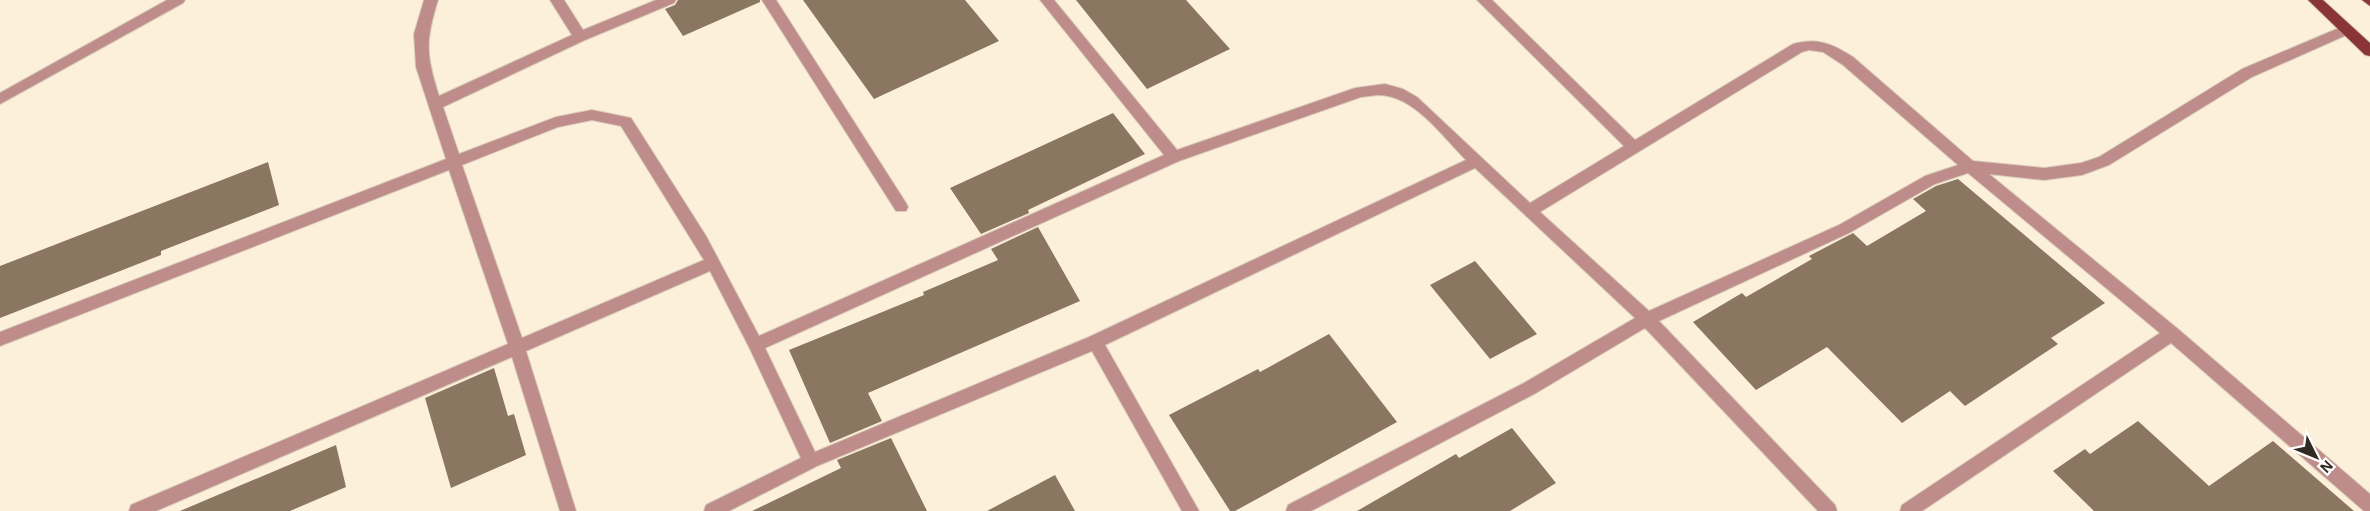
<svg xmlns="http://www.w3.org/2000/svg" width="2370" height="511" font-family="'Alegreya Sans',sans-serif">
<rect width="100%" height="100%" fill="#fdf0db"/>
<path fill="#8a7661" d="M678 0H760V2L683 36 665 9 675 5Z
M803 0H965L999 41 874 99Z
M1076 0H1186L1230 49 1147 89Z
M1113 113 1145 154 1028 210 1029 213 981 234 950 188Z
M268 162 279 205 161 251V255L0 318V266Z
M1958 179 2105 303 2051 338 2058 344 1965 406 1950 391 1902 423 1827 347 1756 390 1693 322 1742 293 1746 297 1812 259 1809 256 1853 233 1867 246 1926 211 1913 199 1936 186Z
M1038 227 1080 301 868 393 882 421 830 443 789 350 924 295 923 292 998 260 991 249Z
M1475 261 1537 334 1490 359 1430 285Z
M1329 334 1397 422 1235 511H1230L1169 415 1258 369 1260 372Z
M494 368 508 416 514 414 526 455 451 488 425 398Z
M2138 421 2209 486 2273 441 2354 511H2094L2053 471 2085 449 2090 454Z
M1512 428 1556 483 1510 511H1357L1456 454 1459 458Z
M891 438 927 511H752L841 468 837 460Z
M336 445 346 487 290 511H180Z
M1055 475 1075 511H987Z"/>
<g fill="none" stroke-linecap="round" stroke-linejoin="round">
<g stroke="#d8cdb9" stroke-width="2">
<path id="minor" d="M167 0H185L183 3 0 104V93Z
M424 0H438C425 42 426 55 439 96L572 35 550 0H564L583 30 656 0H676L674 3 585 40 443 107 459 154 556 117 592 110 631 118 706 236 759 336 1164 155 1040 0H1054L1177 150 1355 88 1385 84 1403 89 1417 97 1530 203 1624 146 1477 0H1492L1635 140 1793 44C1818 37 1832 44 1853 57L1973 161 2044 168 2081 163 2099 157 2242 69 2346 25 2351 27 2353 30 2351 33 2252 77 2109 165 2082 175 2044 180 1989 174 2178 329 2370 494V511H2364L2171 343 1922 511H1900L1902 505 2160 333 1968 173 1935 184 1849 233 1659 321 1835 505 1837 511H1818L1645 328 1536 393 1311 511H1286L1288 505 1524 383 1635 318 1475 168 1105 345 1199 511H1182L1092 351 817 466 729 511H704L706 505 801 458 750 349 710 271 526 351 576 511H560L512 357 156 511H129L131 505 508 344 449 170 0 346V332L446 159 416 67 414 34ZM1809 50 1823 52 1843 65 1958 165 1925 176 1839 225 1649 311 1540 212 1802 52ZM1378 95C1414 95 1442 136 1466 160L1089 337 815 452 765 348 1179 161 1361 97ZM592 120 621 126 704 260 522 338 462 165 558 127Z
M762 0H776L906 203 908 207 906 211H896Z"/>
</g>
<g stroke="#d8cdb9" stroke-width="2">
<path id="major" d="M2308 0H2323L2370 43V56L2365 55Z
M2362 0H2370V6Z"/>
</g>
<use href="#minor" fill="#be8c8a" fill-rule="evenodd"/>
<use href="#major" fill="#893536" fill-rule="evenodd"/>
</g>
<g transform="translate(2316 457) rotate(133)" stroke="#ffffff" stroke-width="4.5" paint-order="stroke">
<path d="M0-4.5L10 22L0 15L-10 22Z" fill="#302b20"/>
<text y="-9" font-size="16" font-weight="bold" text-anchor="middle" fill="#302b20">N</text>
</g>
</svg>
